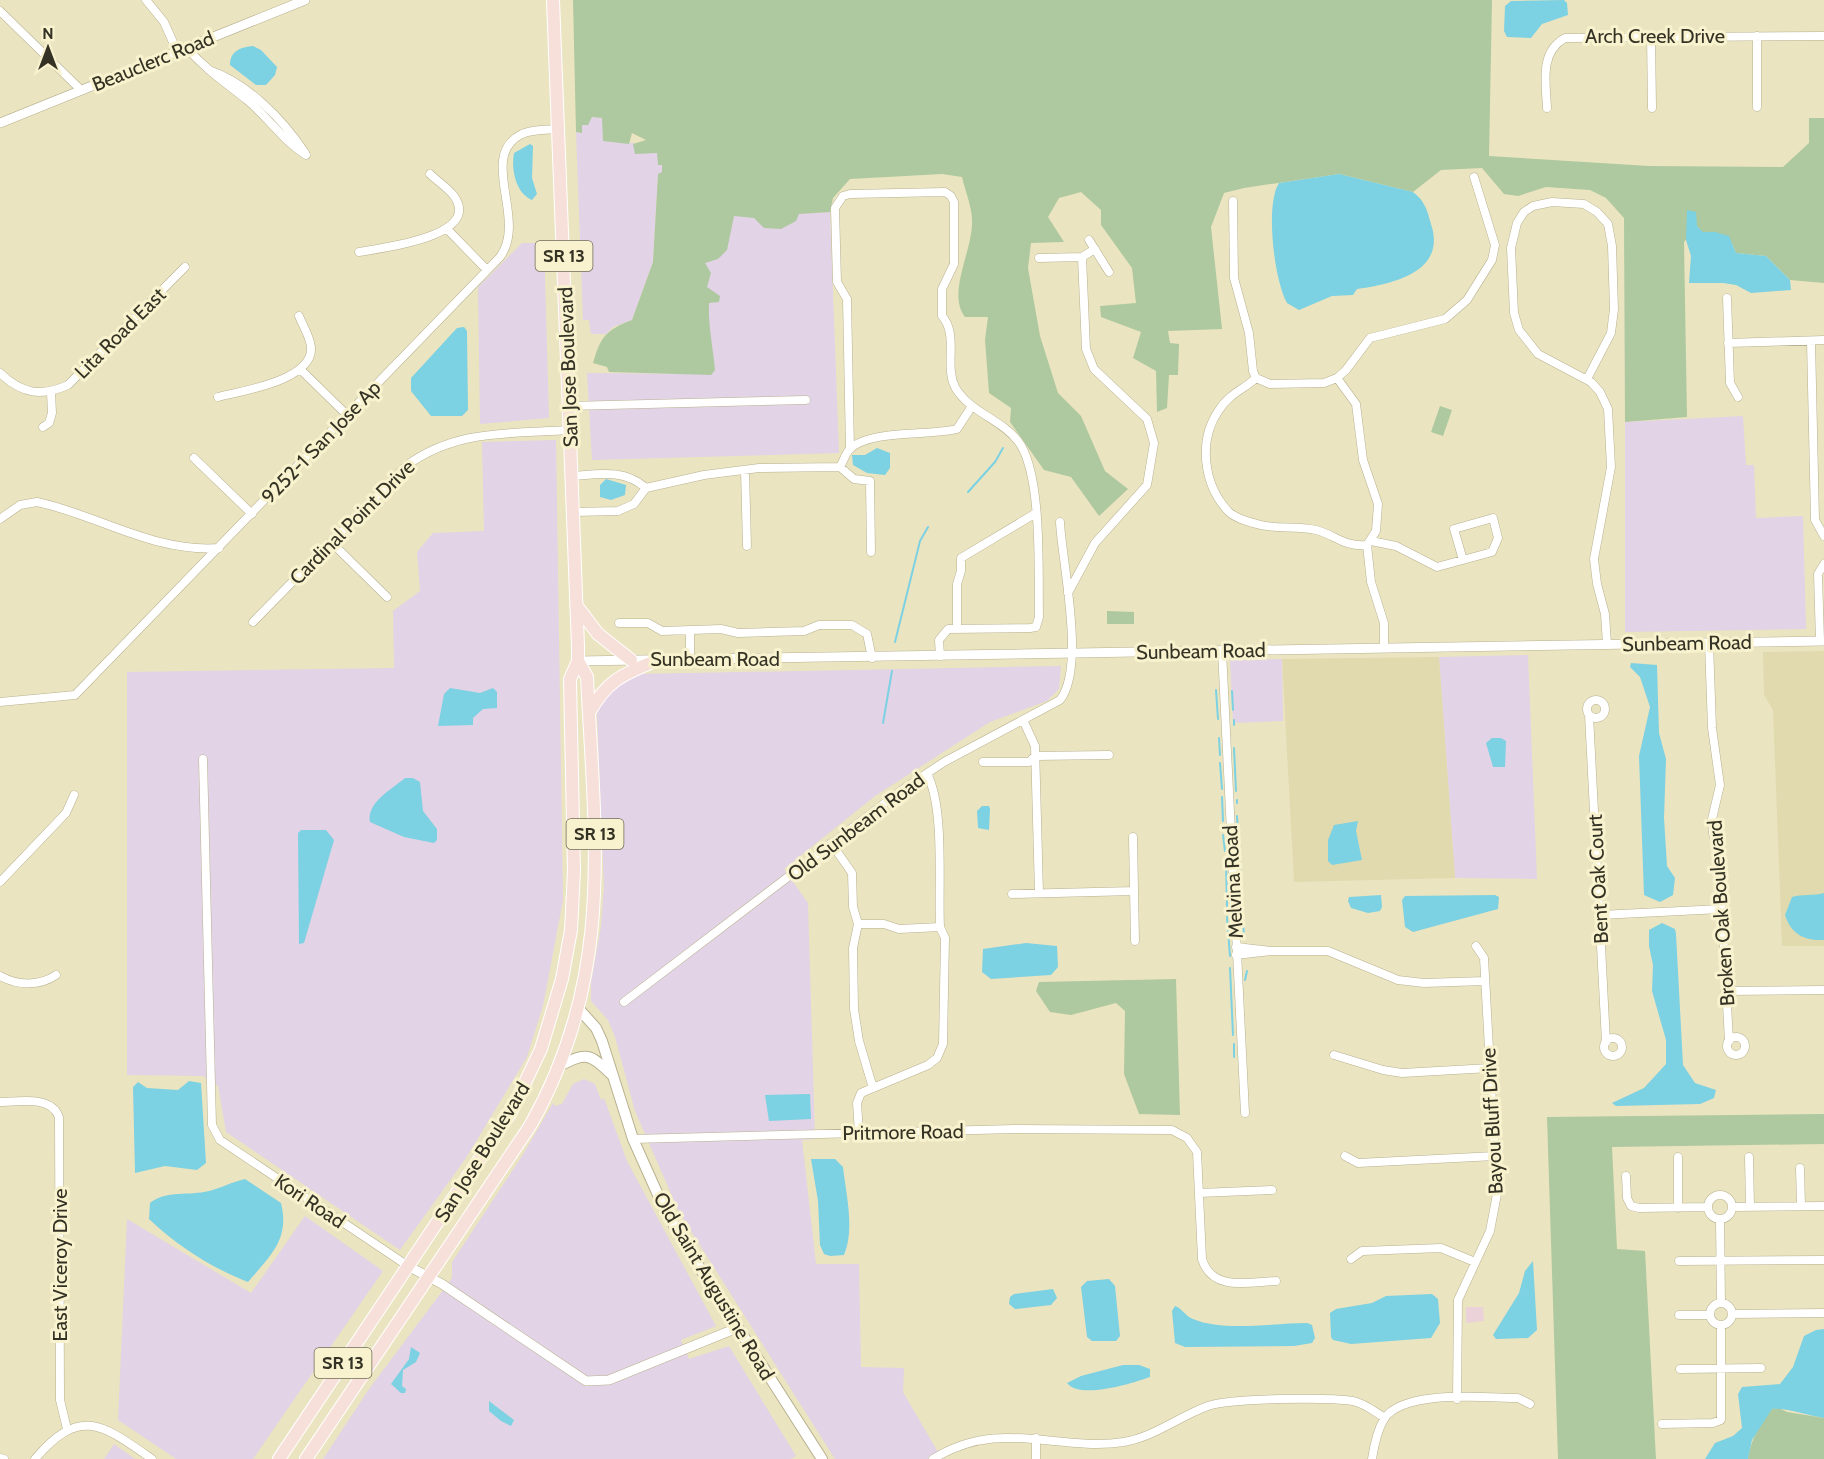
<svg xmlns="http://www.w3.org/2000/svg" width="1824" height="1459" font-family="Cabin,sans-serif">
<rect width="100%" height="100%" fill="#ebe4c1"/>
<path fill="#e2d3e6" d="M592 117 603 118V141L633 143 657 153 662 165V173L658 174 653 262 632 320 613 327 606 334H591L589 320H583L576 132 582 133V125Z
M830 212 839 453 592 460 587 373 710 374 705 263 734 216Z
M522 243H544L549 418 480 424 478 287Z
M1743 416 1746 465H1754L1756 518 1803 516 1806 629 1625 632V422Z
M556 440 563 900 543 1006 527 1057 466 1158 400 1250 226 1132 218 1086 203 1076 127 1075V672L394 668 393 611 420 591 417 552 433 533 484 531 482 442Z
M1528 655 1537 879 1455 878 1439 657Z
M1282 659 1283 721 1233 723 1230 660Z
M1061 666 1059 689 1047 701 990 722 875 796 784 869 808 903 815 1139 802 1140 816 1264H859L861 1367 904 1368 903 1392 942 1459H835L679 1212 635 1111 615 1037 608 1020 591 1001V983L601 926 604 886 597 714 601 699 612 685 636 674Z
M584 1079 595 1084 601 1100 604 1098 627 1161 716 1326 681 1340 689 1359 729 1346 796 1456 791 1459H323L369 1389 452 1278V1262L522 1156 553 1103 555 1106 562 1104 573 1084Z
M305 1216 383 1271 253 1459H176L118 1420 127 1219 251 1293Z
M114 1444 135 1459H104Z"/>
<path fill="#ebd2d9" d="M1466 1307H1483L1484 1321 1466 1323Z"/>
<path fill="#e1daaf" d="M1824 651V946H1782L1773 710 1764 695 1763 652Z
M1439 657 1455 878 1294 882 1282 659Z"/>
<path fill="#aec99f" d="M573 0H1492L1489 156 1649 166 1783 167 1809 143V118H1824V283L1790 280 1766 256 1736 253 1731 241 1703 233 1697 226 1684 242 1687 417 1625 422 1624 218 1606 198 1590 190 1546 187 1518 196 1504 194 1482 168 1441 170 1413 192 1339 174 1244 188 1224 193 1211 227 1222 329 1168 331 1170 343 1179 344 1178 375H1169L1167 408 1157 412 1156 371 1133 358 1141 332 1101 317 1100 306 1136 303 1132 268 1101 225V210L1081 192 1059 198 1048 217 1064 242 1031 243 1028 268 1040 336 1058 393 1081 416 1105 471 1128 489 1099 516 1071 477 1044 470 1010 422 1011 408 989 393 985 340 988 317H965C946 292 974 250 972 218 971 205 965 190 962 177L942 174 850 179 833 198 830 212 799 214 796 221 781 229 764 228 754 218 734 216 727 250 718 259 705 263 711 273 707 287 720 296 719 302 709 303C708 326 713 347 715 370L711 375 609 372 607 367 593 363C601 336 606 330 632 320L653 262 658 174 662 172V165H658L657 153 635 154 633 144 646 140 632 133 629 144 603 141 602 118 592 117 588 125H582V133L576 132Z
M1440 406 1452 410 1443 436 1431 432Z
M1107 611 1134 612V624H1107Z
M1176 979 1180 1115 1139 1114 1124 1074 1125 1011 1116 1003 1071 1015 1050 1012 1036 991 1039 982Z
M1824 1114V1144L1612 1147 1617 1249 1645 1251 1656 1459H1558L1547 1117Z
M1779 1408 1787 1412 1824 1418V1459H1748C1751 1439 1759 1425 1772 1409Z"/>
<path fill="#7cd1e2" d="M1564 0 1567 3 1568 15 1542 24 1531 38 1507 37 1504 31 1505 6 1511 1Z
M253 46 261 50 277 67 275 75 266 85H256L230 65C230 51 241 47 253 46Z
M530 144 533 146 532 178 537 194 532 200C515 193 511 168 514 153Z
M1339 174 1413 192C1425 201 1427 210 1431 224 1447 272 1393 284 1357 289L1353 295 1332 296 1299 310 1287 303C1274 280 1265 204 1279 183Z
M1687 210 1696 212 1697 226 1703 232H1715L1729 236 1736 253 1766 256 1790 280 1791 290 1751 293 1736 285 1723 283H1689L1691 256 1686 240Z
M464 327 467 331 468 410 462 416H431L411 391V378L457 328Z
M877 448 890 453V468L885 475 867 473 853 465 852 455H865Z
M606 479 626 485 625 495 611 500 600 497V485Z
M1631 663 1657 665 1659 733 1666 759 1664 818 1667 866 1675 878 1673 895 1660 902 1644 895 1639 756 1650 707 1640 677 1630 667Z
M450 688 480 693 493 688 497 692V708L483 709 473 718V725L438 726 444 694Z
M1492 738H1501L1506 741 1505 767H1493L1486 743Z
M405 778H413L420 782 423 811 437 829V840L434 843 404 837 370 822C366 803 392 789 405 778Z
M982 806H989L990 809 989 830 978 828 977 811Z
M1358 821 1356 831 1362 860 1332 865 1328 861V840L1334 825Z
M301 830H326L334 840 304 943 299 944 298 833Z
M1824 893V940C1804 941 1791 934 1785 915L1792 897C1802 894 1813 896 1824 893Z
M1381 895 1382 907 1380 911 1368 913 1351 908 1348 901 1349 897Z
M1495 895 1499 897 1498 909 1413 932 1405 927 1402 900 1405 896Z
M1662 923 1675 929 1676 934 1683 1065 1695 1083 1716 1090 1714 1098 1700 1104 1616 1106 1612 1103 1644 1088 1666 1064V1040L1652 991 1653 965 1649 946V930Z
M1026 943 1057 946 1058 967 1051 975 991 979 982 972 983 949Z
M189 1081 201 1083 206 1163 197 1170 165 1166 135 1173 133 1087 138 1082 147 1088 178 1090Z
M810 1094 811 1119 769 1121 765 1095Z
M811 1159H835L843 1167C846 1194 855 1229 844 1255L830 1256 824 1254 820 1245 818 1201Z
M245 1179 281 1203C290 1240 270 1256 248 1282 212 1268 177 1246 149 1219L150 1203C166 1190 189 1196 209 1191 221 1188 232 1182 245 1179Z
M1533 1261 1537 1330 1528 1338 1496 1339 1493 1335 1519 1293 1525 1271Z
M1109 1279 1115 1286 1120 1336 1116 1341H1092L1087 1337 1081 1287 1087 1281Z
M1053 1289 1057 1298 1051 1305 1015 1309 1009 1304 1010 1297 1014 1294Z
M1432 1294 1438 1299 1440 1323 1431 1338 1351 1344 1333 1340 1331 1337 1330 1313 1336 1309 1372 1303 1386 1296Z
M1175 1306C1182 1308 1185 1316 1193 1319 1223 1332 1273 1323 1307 1323L1312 1325 1315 1338 1312 1343 1294 1346 1185 1347 1175 1343 1172 1311Z
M1824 1329V1418C1810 1416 1783 1407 1772 1409L1752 1440 1748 1459H1705L1715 1443 1733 1436 1742 1428 1738 1394 1742 1387 1780 1384 1793 1367 1804 1336 1816 1330Z
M411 1347 420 1353 416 1362 403 1370 402 1386 406 1389 405 1393H401L391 1384 409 1359Z
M1123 1365H1139L1150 1369V1377C1133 1383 1080 1400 1067 1383L1081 1376Z
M489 1401 514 1420 511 1426 501 1421 489 1411Z"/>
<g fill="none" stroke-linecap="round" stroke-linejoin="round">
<path stroke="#7cd1e2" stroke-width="2" d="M968 492 995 462 1003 448
M895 642 920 541 928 527
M1216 690 1218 719
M1232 691 1233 710
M1234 720V725
M883 723 892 671
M1219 738 1220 755
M1234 748 1236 791
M1220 763 1222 789
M1222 797 1223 821
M1237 800V803
M1237 816 1240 874
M1223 835 1225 851
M1226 861 1227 906
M1240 884 1244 936
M1227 917 1230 956
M1230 968 1233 1035
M1245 980 1247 971
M1234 1044V1057"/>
<g stroke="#b8b18f" stroke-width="9">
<path id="minor" d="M146 0 164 22 177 51
M0 11 81 90
M1651 36 1652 108
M187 48C205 69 226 83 247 100 269 118 282 140 306 155
M209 70C247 83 283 119 305 153
M1757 107V36
M1547 108C1546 84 1539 52 1565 38L1824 36
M1233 201 1234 278 1249 333 1253 371 1256 378 1270 384 1324 383 1337 378 1346 370 1370 338 1445 319 1467 300 1492 260 1495 245 1474 177
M448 230 487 270
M1089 240 1109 272
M359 252C380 248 483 237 454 196 448 188 437 181 430 174
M1039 258 1082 257 1095 249
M1727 298 1730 383 1738 397
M1811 341 1815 520 1824 536
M1728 343 1824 340
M301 370 347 415
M0 373C22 394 41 397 68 385L185 267
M1256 378C1243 390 1230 393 1219 410 1198 440 1203 484 1228 511 1233 517 1248 522 1257 524 1276 530 1296 525 1316 530 1336 535 1343 547 1367 545L1376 531 1378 504 1363 460 1356 404 1337 378
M1587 379 1611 333 1614 309 1612 246 1608 224 1597 212 1584 204 1552 202 1533 206 1524 212 1517 223 1511 248 1514 313 1519 330 1538 354 1591 382 1600 392 1608 409 1611 467 1594 559 1597 584 1605 614 1607 644
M218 397C242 391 314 380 311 347 310 337 303 326 299 316
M569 406 806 400
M43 427 49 423 52 413 51 393
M850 449 847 299 837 282 835 208 843 196 850 194 945 192 951 196 954 202V264L942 289V316C959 335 944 365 955 387 969 412 1001 419 1018 441 1043 474 1038 574 1039 617L1036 627 1030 628 948 629 939 640 940 656
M194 458 252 514
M840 467 854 479 870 481 871 552
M745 470 747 546
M572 476C600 474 624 469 646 488
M574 512 618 511 634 504 646 488 704 475 759 468 840 467C843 462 845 455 849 450 868 429 932 436 957 429L972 406
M0 519 20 505 37 502C98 515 154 553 219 548
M1371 541 1396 546 1437 567 1492 552 1498 538 1493 518 1454 529 1463 560
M331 542 387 597
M1367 545 1371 582 1384 623V647
M1068 593 1095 543 1147 485 1154 443 1147 419 1094 369 1086 349 1082 257
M253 622 406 466C456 429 510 434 570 430
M619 623H648L662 631 721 629 738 633 804 631 819 625H852L867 634 872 658
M957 629V584L961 571V558L1036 513
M690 631V659
M1820 641 1818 574 1824 564
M1709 643 1712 728 1720 785 1712 819 1713 833 1719 859 1729 1041
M1222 651 1245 1113
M1587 709a9 9 0 1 1 18 0a9 9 0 1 1-18 0Z
M0 702 75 695 500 257C528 219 477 156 522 134 533 129 547 130 559 129
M1589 715 1606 1042
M1023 720 1035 746 1039 893
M203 759 212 1125 220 1140 408 1266
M983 762H1029L1035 756 1109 755
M1133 837 1135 941
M831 843 852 873 853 907 858 924 853 948 854 1009 859 1041 873 1088
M0 882 66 813 74 795
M1012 894 1134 891
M1600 915 1721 909
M858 924H884L899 929 940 927
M1236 947 1271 951
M1236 955 1271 951H1328L1398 980 1424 983 1485 981
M0 976C18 986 40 986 56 975
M1725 991 1824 990
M624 1002 902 790 944 762 1060 700C1086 667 1062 563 1060 522
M1727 1046a9 9 0 1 1 18 0a9 9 0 1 1-18 0Z
M1604 1047a9 9 0 1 1 18 0a9 9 0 1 1-18 0Z
M1334 1055 1383 1070 1402 1073 1490 1068
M0 1102C19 1102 51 1095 59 1117L60 1400 67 1429
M859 1133 857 1103 861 1093 928 1065 937 1058 943 1044 945 938 940 927C938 887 945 807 927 774
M633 1139 1015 1129 1172 1130 1187 1138 1197 1152 1202 1259C1212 1292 1249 1282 1276 1281
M1345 1156 1358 1163 1495 1156
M1678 1157V1208
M1749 1157 1750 1207
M1800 1168 1801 1206
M1626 1176 1627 1198 1631 1206 1639 1208 1708 1207
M1199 1193 1272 1190
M1708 1207a12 12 0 1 1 24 0a12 12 0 1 1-24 0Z
M1732 1207 1824 1206
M1720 1219 1721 1303
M1351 1259 1362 1251 1441 1248 1475 1262
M1679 1261 1824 1260
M1710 1314a11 11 0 1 1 22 0a11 11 0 1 1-22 0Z
M1732 1314 1824 1313
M1679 1315H1710
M1680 1369 1761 1368
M1457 1399 1458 1300 1490 1231 1497 1194 1484 958 1476 946
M1662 1424 1713 1423 1721 1420V1326
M1036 1438V1459
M0 1458 4 1459
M35 1459C80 1406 102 1424 152 1459
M933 1459C1000 1417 1055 1452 1124 1442 1154 1437 1180 1416 1208 1406 1230 1398 1328 1397 1353 1401 1364 1403 1375 1412 1385 1418
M1372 1459C1374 1446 1377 1431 1384 1419 1404 1389 1485 1398 1518 1398L1530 1404"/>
</g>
<g stroke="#b8b18f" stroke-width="10">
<path id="tertiary" d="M0 123 305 0
M578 661 1824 641
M408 1266 442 1284 586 1381 609 1380 737 1328"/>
</g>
<g stroke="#b8b18f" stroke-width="12">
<path id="secondary" d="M578 1008 596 1028 602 1041 633 1139 663 1206 689 1251 822 1459
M559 1066C587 1052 589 1053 612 1075"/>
</g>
<g stroke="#fff" stroke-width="14">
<path id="primary" d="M576 605 598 634 631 660
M589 713C608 678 625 674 660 659
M279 1459 511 1112 541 1049 562 979 571 930 574 871 570 679 578 661V646L553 0
M306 1459 530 1126C615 976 595 840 587 677L578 661"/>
</g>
<use href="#minor" stroke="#fff" stroke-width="8"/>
<use href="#tertiary" stroke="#fff" stroke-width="9"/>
<use href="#secondary" stroke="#fff" stroke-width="10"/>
<use href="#primary" stroke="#f8e0da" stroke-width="12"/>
</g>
<g text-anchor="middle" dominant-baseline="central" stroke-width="6" stroke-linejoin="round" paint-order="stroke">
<g fill="#f8f2ce" stroke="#6f6c57" stroke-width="1.5">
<rect x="535.5" y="241" width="57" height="30" rx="4.5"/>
<rect x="566.5" y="819" width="57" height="30" rx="4.5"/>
<rect x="314.5" y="1348" width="57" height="30" rx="4.5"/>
</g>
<g font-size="18" font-weight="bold" fill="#343224">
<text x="564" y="256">SR 13</text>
<text x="595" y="834">SR 13</text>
<text x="343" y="1363">SR 13</text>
</g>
<g font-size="20" fill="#343224" stroke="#f8f2ce">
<text x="1655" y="36">Arch Creek Drive</text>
<text transform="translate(153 61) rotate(-22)">Beauclerc Road</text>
<text transform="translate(120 333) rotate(-45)">Lita Road East</text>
<text transform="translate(568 367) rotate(-92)">San Jose Boulevard</text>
<text transform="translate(321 442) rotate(-46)">9252-1 San Jose Ap</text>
<text transform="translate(352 522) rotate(-45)">Cardinal Point Drive</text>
<text transform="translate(1687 643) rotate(-1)">Sunbeam Road</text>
<text transform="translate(1201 651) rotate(-1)">Sunbeam Road</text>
<text x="715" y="659">Sunbeam Road</text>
<text transform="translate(856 827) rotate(-37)">Old Sunbeam Road</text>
<text transform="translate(1598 879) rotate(-93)">Bent Oak Court</text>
<text transform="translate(1233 882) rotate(-93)">Melvina Road</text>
<text transform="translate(1721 913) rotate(-94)">Broken Oak Boulevard</text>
<text transform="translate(1492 1121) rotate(-93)">Bayou Bluff Drive</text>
<text transform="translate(903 1132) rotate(-1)">Pritmore Road</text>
<text transform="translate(482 1152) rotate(-58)">San Jose Boulevard</text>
<text transform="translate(310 1201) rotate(34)">Kori Road</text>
<text transform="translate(60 1265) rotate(-90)">East Viceroy Drive</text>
<text transform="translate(714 1286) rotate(59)">Old Saint Augustine Road</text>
</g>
</g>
<g transform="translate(48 48)" stroke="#f8f2ce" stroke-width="4.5" paint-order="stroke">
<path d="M0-4.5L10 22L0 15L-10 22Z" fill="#343224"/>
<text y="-9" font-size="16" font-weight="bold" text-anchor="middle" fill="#343224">N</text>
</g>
</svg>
